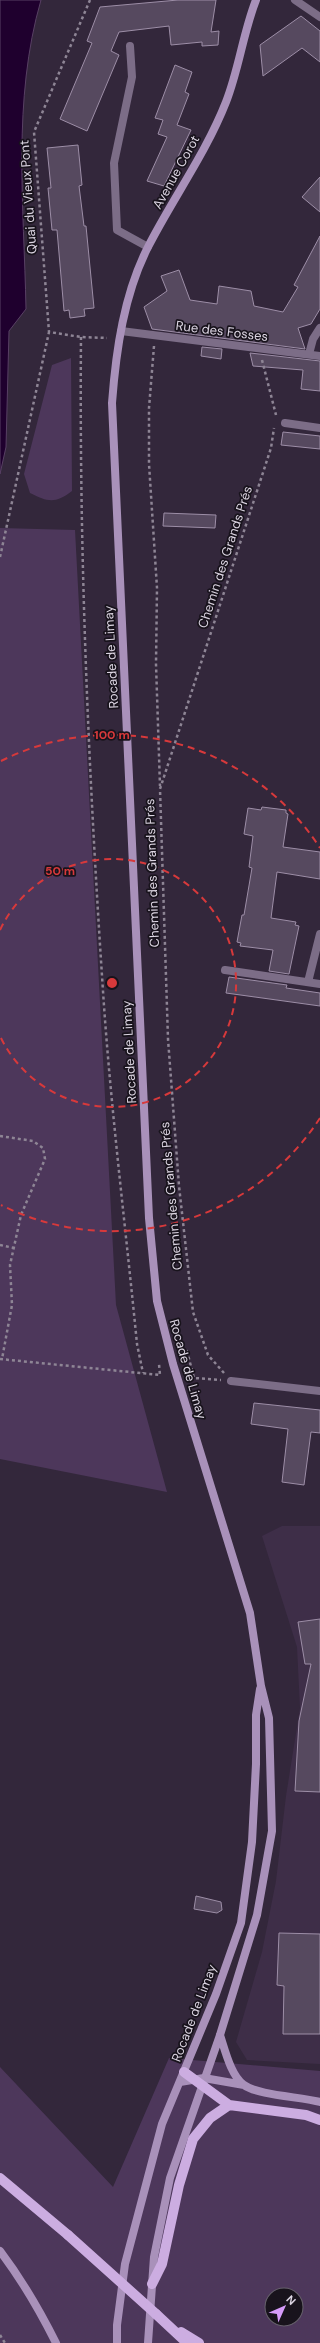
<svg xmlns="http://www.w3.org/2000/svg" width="320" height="2343" font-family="'DM Sans',sans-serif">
<rect width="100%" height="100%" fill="#33273b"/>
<path fill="#3e2e48" d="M282 1526H320V2064L247 2060 236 2042 262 1952 276 1881 286 1796 300 1708 297 1647 262 1536Z"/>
<path fill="#4d375b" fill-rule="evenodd" d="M71 358 72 491C55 504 48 502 30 493L24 474 52 365Z
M0 528 75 530 116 1305 167 1492 0 1459Z
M169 2058 320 2071V2343H0V2067L113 2187ZM272 2295H296V2319H272Z"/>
<path fill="#1f002e" stroke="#584064" d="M0 0H41C12 100 24 206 26 309L9 331 6 447 0 474Z"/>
<path fill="#56495f" stroke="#9d8ea7" d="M178 0H216L211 32 219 31 218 45 202 46V42L171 45 169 26 119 32 111 51 119 55 87 131 60 119 92 43 87 41 100 7Z
M301 16 320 31V62L302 48 263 76 260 45Z
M175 65 192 72 185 92 189 94 177 125 191 130 164 186 147 181 167 137 158 134 163 120 155 118Z
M78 145 82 185 79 186 84 226H86L94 308 84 309 85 316 70 318 69 310 64 311 57 230H52L48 188H51L47 148Z
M320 177V212L302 197Z
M320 236V309L311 324 298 328 305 349 152 329 144 307 167 291 161 276 179 270 190 300 217 304 219 286 251 291 254 306 283 312 298 287 294 285Z
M202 347 222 349 221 359 201 356Z
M250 353 320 361V391L301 389 303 370 253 366Z
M283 432 320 436V449L281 445Z
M164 513 216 515 215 528 163 526Z
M262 807 286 810V813L288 814 283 847 320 852V879L277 872 271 918 296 922 295 925 299 926 289 974 269 971 273 950 240 946 241 943 237 942 242 915H244L252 868 249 867 253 836 244 834 248 808 261 810Z
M229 977 287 985 286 988 320 993V1006L226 993Z
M254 1403 320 1410V1433L311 1432 304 1485 282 1482 288 1429 251 1424Z
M320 1619V1792L295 1791 299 1721 311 1664H305L298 1622Z
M196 1896 221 1902 222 1910 217 1913 194 1909Z
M279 1933 320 1934V2034H283L284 1986 277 1985Z"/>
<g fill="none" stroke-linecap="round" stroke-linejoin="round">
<path stroke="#8e8595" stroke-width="2.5" stroke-dasharray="3 3" stroke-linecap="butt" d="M90 0 34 132 49 332 81 337 107 338
M81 337C79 560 89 783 104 1006 112 1119 126 1231 137 1344L143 1373
M154 346 149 408V464L157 588 156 664 160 786
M262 360 276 415
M0 557 49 332
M0 1136 33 1141 43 1148 45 1159 21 1215 10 1265 12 1305 2 1359
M0 1245 14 1248
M181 1350 187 1351 194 1378 221 1380
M0 1359 160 1375 159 1364
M224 1373 208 1355 193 1312 179 1186 168 1039 160 789 271 448 274 428
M0 2335 5 2343"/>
<path stroke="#7c6d87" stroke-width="8" d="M309 354 313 339 320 328
M285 423 320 428
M225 970 320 984
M308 982 320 934"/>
<path stroke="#7c6d87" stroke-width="8" d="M295 0 320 17
M130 46 132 77 114 163 117 230 148 247
M121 331 320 356
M231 1381 320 1391"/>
<path stroke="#a991ba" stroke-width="8" d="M220 2035C225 2050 231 2076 244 2085 257 2095 302 2097 320 2102
M180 2082 204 2078 244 2085
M0 2251C22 2280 40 2311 56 2343
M117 2343V2325L125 2264 162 2124 216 1994 241 1923 252 1842 256 1764V1715L260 1689
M148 2343 154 2257 170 2178 220 2035 257 1915 272 1831 269 1718 261 1686 250 1613 173 1364 157 1301 149 1218 112 403C116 350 124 294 148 247 173 198 206 153 226 102 239 69 243 33 256 0"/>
<path stroke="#ccade1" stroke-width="10" d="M184 2072 229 2105 306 2115 320 2120
M0 2178 68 2235
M152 2284 162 2264 179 2185 193 2139 210 2118 229 2105
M156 2314 187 2343
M181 2332 199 2343"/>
<path stroke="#ccade1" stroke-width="10" d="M68 2235 156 2314"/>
</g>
<g fill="none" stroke="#d7393b" stroke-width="2" stroke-dasharray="7 5">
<path d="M0 930A124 124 0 1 1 0 1036"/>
<path d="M320 1118A248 248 0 0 1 1 1205M1 761A248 248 0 0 1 320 848"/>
</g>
<g text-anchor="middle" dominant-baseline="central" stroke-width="3.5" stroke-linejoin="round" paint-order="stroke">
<g font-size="13" fill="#dcd5e2" stroke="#18131c">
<text transform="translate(176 172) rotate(-61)">Avenue Corot</text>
<text transform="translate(28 197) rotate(-94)">Quai du Vieux Pont</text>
<text transform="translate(222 331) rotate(7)">Rue des Fosses</text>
<text transform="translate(225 557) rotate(-72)">Chemin des Grands Prés</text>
<text transform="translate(111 657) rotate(-93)">Rocade de Limay</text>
<text transform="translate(152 873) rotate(-92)">Chemin des Grands Prés</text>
<text transform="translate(129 1052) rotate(-93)">Rocade de Limay</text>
<text transform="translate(171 1196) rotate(-95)">Chemin des Grands Prés</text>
<text transform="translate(188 1369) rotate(74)">Rocade de Limay</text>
<text transform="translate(194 2013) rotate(-69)">Rocade de Limay</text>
</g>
</g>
<circle cx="112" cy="983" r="6" fill="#d7393b" stroke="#18131c" stroke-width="2"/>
<g font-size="12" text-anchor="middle" font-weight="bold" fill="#d7393b" stroke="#18131c" stroke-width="3.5" stroke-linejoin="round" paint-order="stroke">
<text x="112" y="739">100 m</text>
<text x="60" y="875">50 m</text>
</g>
<g transform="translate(284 2307) rotate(45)"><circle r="19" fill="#18131c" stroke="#66616b"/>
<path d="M0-3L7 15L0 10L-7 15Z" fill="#d69bfa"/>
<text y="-6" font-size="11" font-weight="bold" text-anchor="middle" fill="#dcd5e2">N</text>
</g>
</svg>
